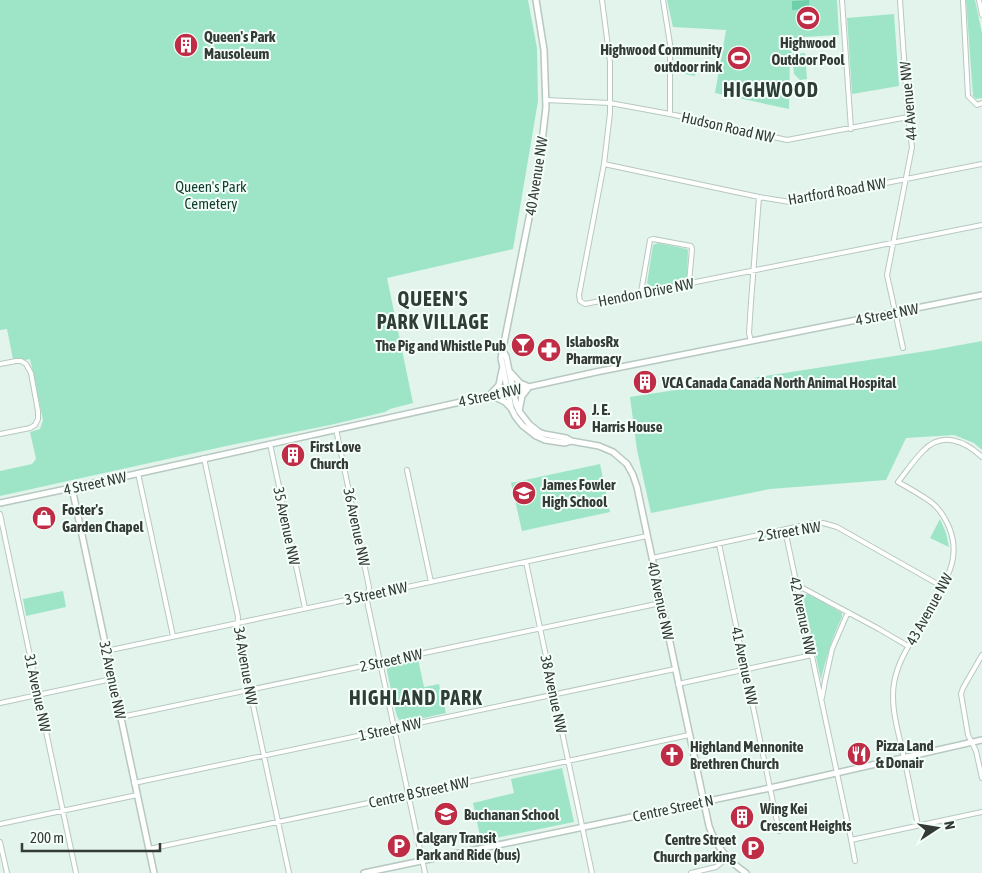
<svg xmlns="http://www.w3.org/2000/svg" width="982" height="873" font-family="'Asap Condensed',sans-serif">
<rect width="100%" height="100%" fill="#e2f4eb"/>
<path fill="#9ee5c8" d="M0 0H528L537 48 538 101 513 249 387 278 413 403 390 409 385 412 330 425 231 445 0 496V471L32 464 36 459 30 432 40 429 43 420 30 359 25 360 13 359 7 329 0 330Z
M667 0H837L839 35 804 37 790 55 789 109 715 93 726 30 673 27Z
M966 0H975L982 33V98L976 99 973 96Z
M894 14 899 86 852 94 847 18Z
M805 53 807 79 800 80 794 74 792 54Z
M685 63 696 64 695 76 685 74Z
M658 243 687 249 688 251 687 276 683 282 657 287 650 286 647 283 653 245Z
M982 341V450L974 443 954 435 906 438 886 480 770 489 651 513 637 450 630 397 933 350Z
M600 464 610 512 522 531 511 483Z
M940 519 946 533 949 547 930 538Z
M63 591 66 607 26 616 23 599Z
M807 594H809L842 613V617C832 638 826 657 821 680L803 598Z
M418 659 424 687 439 684 446 713 406 722C399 721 398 719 396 713L387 671V667L391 664Z
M562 768 574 822 471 843 470 838 480 836 473 803 514 793 511 779Z"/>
<path fill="#6dd0ab" d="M809 0 810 17 798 18 797 13H804V9L792 10V1Z"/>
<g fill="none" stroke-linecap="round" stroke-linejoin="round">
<g stroke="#b7c8c0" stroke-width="6">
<path id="street" d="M602 0 610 62V113L604 164 579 295 580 301 585 304 982 225
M663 0 670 44V114
M842 0 851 129
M900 0 908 117 912 147 887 275 903 348
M963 0 968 96 977 105 982 103
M979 0 982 15
M546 100 610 103 670 114 787 140 908 117
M604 164 759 197 790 202 982 164
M641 292 650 240 653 239 691 246 692 249 689 283
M751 341 749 333 751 302 759 197
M0 364 16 361H21L26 364 31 373 38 411V419L35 425 30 428 0 434
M336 429 369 587 367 601 425 873
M270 444 305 608
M204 458 238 617 237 630 289 873
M407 470 431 582
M138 473 173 636
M0 514 76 873
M785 530 850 834 855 861
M719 544 779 831
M652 558 814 523H823L837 527 943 587
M526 562 592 873
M797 585 879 629 908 646
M106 651 647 536
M982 655 963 688 961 694 968 735 976 751 982 778
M678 684 812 655
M822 698 825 681 832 649 848 612
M0 703 112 679
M121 717 661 603
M134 783 675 669
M0 824 137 795
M918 825C913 803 909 780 904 758 899 733 890 709 894 683 897 665 906 650 915 635 922 622 929 610 936 598 950 574 960 554 949 527 945 518 939 508 931 502 921 495 909 488 898 482 906 472 914 460 923 451 942 431 965 441 982 457
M851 840 982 812
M0 842 7 873
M149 849 563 762 689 735
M691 873 716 867 727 858"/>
</g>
<g stroke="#b7c8c0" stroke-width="8">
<path id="secondary" d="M536 0 544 50 546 107 539 168 501 358 511 408 515 416 522 425 536 436 545 440 565 443 571 441
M503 351 506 356 516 404 519 411 529 424 539 432 544 434 566 438 571 441 599 446 613 452 627 464 633 475 637 487 709 826C716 847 728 861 746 873
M510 372 520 383 529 387
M490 395 499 385 502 370
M491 395 505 402 511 408
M519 411 522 396 529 387
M72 488 154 873
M0 503 104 481 596 372 982 295
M364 873 770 788 982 740"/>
</g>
<use href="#street" stroke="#fff" stroke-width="4"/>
<use href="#secondary" stroke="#fff" stroke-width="5"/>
</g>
<defs>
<g id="stadium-disc" transform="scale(1.25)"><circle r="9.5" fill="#be2d45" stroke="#f4fffa"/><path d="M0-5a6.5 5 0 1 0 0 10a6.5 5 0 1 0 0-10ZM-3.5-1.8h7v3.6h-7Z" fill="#fff"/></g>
<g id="building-disc" transform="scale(1.25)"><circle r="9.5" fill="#be2d45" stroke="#f4fffa"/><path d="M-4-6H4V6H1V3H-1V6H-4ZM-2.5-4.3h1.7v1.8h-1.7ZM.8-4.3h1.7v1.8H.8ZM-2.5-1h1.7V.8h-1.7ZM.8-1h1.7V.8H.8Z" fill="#fff"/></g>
<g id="bar-disc" transform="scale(1.25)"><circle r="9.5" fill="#be2d45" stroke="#f4fffa"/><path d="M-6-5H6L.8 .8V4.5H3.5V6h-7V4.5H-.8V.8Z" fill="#fff"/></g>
<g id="pharmacy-disc" transform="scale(1.25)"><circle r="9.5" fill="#be2d45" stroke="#f4fffa"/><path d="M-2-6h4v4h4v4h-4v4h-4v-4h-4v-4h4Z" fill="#fff"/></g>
<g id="school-disc" transform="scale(1.25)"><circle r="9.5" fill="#be2d45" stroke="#f4fffa"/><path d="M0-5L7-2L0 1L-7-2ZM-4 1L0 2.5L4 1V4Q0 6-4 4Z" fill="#fff"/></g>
<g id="shop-disc" transform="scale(1.25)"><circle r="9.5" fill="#be2d45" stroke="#f4fffa"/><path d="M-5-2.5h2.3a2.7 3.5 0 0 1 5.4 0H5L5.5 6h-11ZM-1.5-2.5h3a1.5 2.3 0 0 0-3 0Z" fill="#fff"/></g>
<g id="restaurant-disc" transform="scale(1.25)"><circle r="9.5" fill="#be2d45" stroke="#f4fffa"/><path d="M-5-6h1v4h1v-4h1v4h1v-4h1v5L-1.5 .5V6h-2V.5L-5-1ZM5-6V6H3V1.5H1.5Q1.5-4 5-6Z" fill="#fff"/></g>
<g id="church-disc" transform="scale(1.25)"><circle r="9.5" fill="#be2d45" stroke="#f4fffa"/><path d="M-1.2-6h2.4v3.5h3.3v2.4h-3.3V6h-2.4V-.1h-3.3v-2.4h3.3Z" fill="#fff"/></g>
<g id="parking-disc" transform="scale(1.25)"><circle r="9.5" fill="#be2d45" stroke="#f4fffa"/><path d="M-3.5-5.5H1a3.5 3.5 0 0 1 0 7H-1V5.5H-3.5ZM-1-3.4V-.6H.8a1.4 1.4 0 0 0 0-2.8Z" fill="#fff"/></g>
</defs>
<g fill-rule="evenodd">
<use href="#stadium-disc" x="808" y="18"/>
<use href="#building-disc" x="186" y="45"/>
<use href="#stadium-disc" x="739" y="58"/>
<use href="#bar-disc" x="523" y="345"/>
<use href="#pharmacy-disc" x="549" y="350"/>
<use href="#building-disc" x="645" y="382"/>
<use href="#building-disc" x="575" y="418"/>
<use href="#building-disc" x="293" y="455"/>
<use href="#school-disc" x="524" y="493"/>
<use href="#shop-disc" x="44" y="518"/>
<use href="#restaurant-disc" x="859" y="754"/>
<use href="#church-disc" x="672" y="755"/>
<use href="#school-disc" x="446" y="814"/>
<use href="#building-disc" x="742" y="817"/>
<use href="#parking-disc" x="399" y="846"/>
<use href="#parking-disc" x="753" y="848"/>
</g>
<g text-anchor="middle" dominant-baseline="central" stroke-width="4" stroke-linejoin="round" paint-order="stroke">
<g font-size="15" font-weight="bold" fill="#343b37" stroke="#f4fffa" text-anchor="start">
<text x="204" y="36">Queen's Park<tspan x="204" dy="17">Mausoleum</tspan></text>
<text x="808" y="42" text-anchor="middle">Highwood<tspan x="808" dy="17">Outdoor Pool</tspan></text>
<text x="722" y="49" text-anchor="end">Highwood Community<tspan x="722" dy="17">outdoor rink</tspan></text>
<text x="566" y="341">IslabosRx<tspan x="566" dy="17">Pharmacy</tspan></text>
<text x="506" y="345" text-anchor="end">The Pig and Whistle Pub</text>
<text x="662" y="382">VCA Canada Canada North Animal Hospital</text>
<text x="592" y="409">J. E.<tspan x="592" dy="17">Harris House</tspan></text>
<text x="310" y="446">First Love<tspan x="310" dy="17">Church</tspan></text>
<text x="542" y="484">James Fowler<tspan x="542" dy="17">High School</tspan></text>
<text x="62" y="509">Foster's<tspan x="62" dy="17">Garden Chapel</tspan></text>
<text x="876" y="745">Pizza Land<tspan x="876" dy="17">&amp; Donair</tspan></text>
<text x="690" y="746">Highland Mennonite<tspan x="690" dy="17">Brethren Church</tspan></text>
<text x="760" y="808">Wing Kei<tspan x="760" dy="17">Crescent Heights</tspan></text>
<text x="464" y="814">Buchanan School</text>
<text x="416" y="837">Calgary Transit<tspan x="416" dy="17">Park and Ride (bus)</tspan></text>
<text x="736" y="839" text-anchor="end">Centre Street<tspan x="736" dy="17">Church parking</tspan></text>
</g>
<g font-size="15" fill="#343b37" stroke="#f4fffa">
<text transform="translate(908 101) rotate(-95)">44 Avenue NW</text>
<text transform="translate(728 127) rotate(13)">Hudson Road NW</text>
<text transform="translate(536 176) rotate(-81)">40 Avenue NW</text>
<text transform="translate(837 191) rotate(-10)">Hartford Road NW</text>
<text transform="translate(646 292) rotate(-11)">Hendon Drive NW</text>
<text transform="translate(887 314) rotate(-11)">4 Street NW</text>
<text transform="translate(490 395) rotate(-12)">4 Street NW</text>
<text transform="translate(95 483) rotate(-12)">4 Street NW</text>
<text transform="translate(287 526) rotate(78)">35 Avenue NW</text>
<text transform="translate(357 527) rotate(78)">36 Avenue NW</text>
<text transform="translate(789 531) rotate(-9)">2 Street NW</text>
<text transform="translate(376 593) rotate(-12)">3 Street NW</text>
<text transform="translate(661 601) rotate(78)">40 Avenue NW</text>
<text transform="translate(929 609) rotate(-61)">43 Avenue NW</text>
<text transform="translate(803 616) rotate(78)">42 Avenue NW</text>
<text transform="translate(391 660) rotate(-12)">2 Street NW</text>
<text transform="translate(246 666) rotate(80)">34 Avenue NW</text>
<text transform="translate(745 666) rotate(78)">41 Avenue NW</text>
<text transform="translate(113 680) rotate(78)">32 Avenue NW</text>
<text transform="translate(38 693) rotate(78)">31 Avenue NW</text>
<text transform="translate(554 694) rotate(78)">38 Avenue NW</text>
<text transform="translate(390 729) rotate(-12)">1 Street NW</text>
<text transform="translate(419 792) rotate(-12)">Centre B Street NW</text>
<text transform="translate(673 808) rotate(-12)">Centre Street N</text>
</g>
<g font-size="15" fill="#113d2e" stroke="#f4fffa">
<text x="211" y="186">Queen's Park<tspan x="211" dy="17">Cemetery</tspan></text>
</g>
<g font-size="20" font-weight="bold" letter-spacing="1" fill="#2f3d37" stroke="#f4fffa">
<text x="771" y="89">HIGHWOOD</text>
<text x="433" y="298">QUEEN'S<tspan x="433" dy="23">PARK VILLAGE</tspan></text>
<text x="416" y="697">HIGHLAND PARK</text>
</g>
</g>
<g transform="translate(937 828) rotate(78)" stroke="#f4fffa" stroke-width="4" paint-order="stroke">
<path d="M0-4L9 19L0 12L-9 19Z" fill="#343b37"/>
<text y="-8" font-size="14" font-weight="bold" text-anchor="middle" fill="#343b37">N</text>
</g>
<path d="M22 843v8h138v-8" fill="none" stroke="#343b37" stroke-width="2.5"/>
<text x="30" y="843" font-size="15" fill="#343b37" stroke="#f4fffa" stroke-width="4" paint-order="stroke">200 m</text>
</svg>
